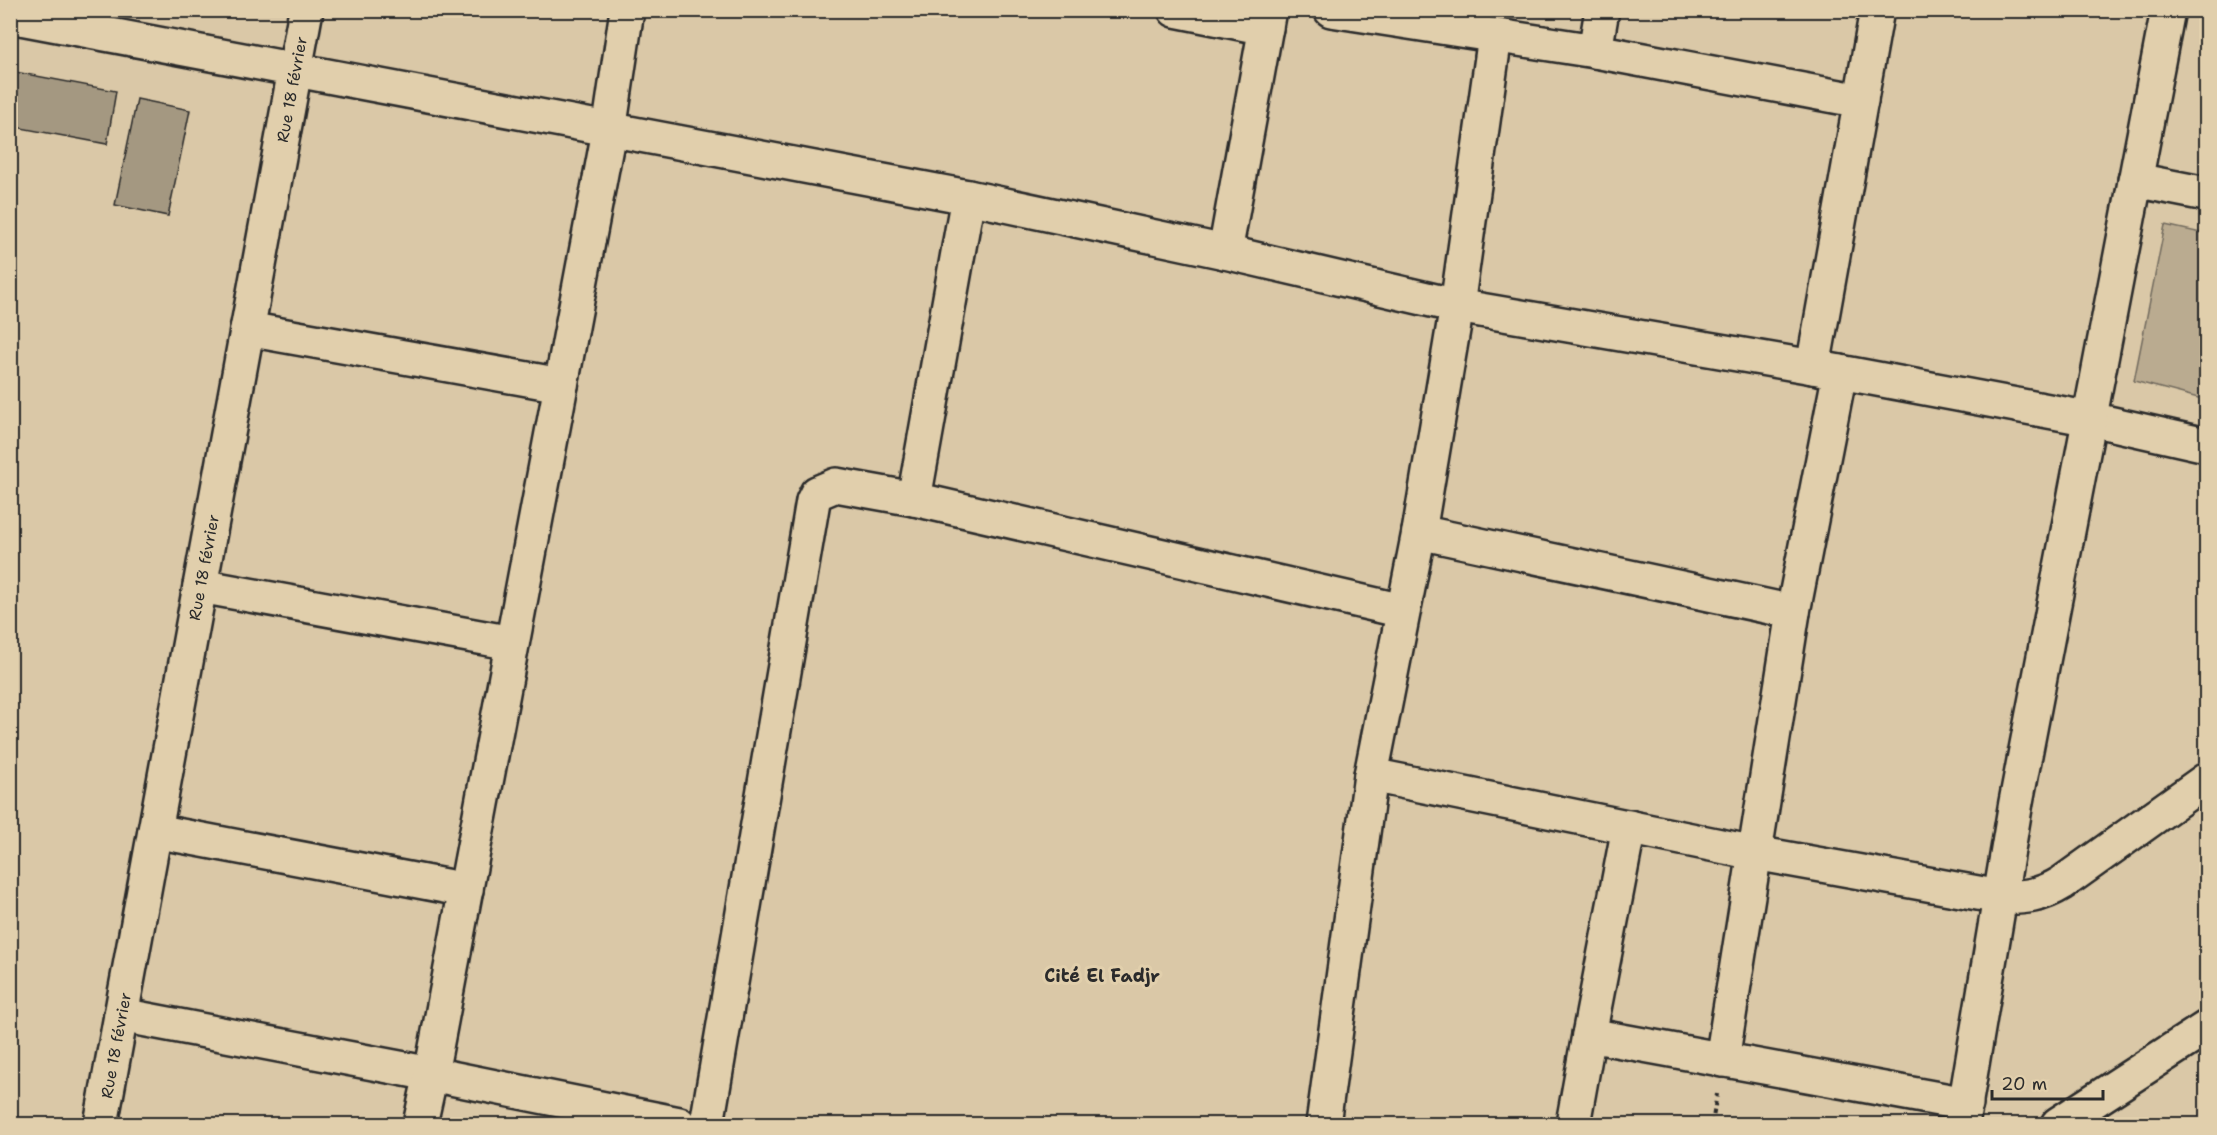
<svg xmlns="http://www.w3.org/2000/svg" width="2217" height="1135" font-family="'Shantell Sans',sans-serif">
<rect width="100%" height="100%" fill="#dac8a7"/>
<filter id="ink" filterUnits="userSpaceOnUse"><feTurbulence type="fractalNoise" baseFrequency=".0167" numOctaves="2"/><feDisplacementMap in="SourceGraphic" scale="12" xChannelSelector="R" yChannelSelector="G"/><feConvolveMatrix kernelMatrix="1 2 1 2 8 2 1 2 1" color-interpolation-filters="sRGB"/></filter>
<g filter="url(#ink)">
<path fill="#baab90" stroke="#726b5e" stroke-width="1.5" d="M2165 225 2206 234V400L2134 381Z"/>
<path fill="#a49881" stroke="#2b2b2b" stroke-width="1.5" d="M10 71 116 91 107 144 10 126Z
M137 99 190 110 168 216 115 205Z"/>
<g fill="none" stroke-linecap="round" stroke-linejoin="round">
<g stroke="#2b2b2b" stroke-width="38">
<g id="minor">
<path d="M1175 10 1266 28"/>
<path d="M1331 10 1595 51 1861 101"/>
<path d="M10 16 968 197 1225 252 1457 306 1813 367 2091 419 2206 445"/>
<path d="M1595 51 1602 10"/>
<path d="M2135 180 2206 194"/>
<path d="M1225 252 1269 10"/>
<path d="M247 329 561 385"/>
<path d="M1813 367 1877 10"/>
<path d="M914 499 968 197"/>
<path d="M1419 532 1793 612"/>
<path d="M200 586 512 643"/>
<path d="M1371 775 1755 853 2000 897C2024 898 2041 896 2062 883L2206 780"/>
<path d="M1629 827 1589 1035 1966 1104"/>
<path d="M155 831 466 890"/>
<path d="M121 1015 431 1074 679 1124"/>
<path d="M1722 1060 1793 612 1840 372"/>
<path id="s1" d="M101 1124 306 10"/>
<path d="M420 1124 431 1074 609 131 627 10"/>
<path d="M707 1124 813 501 817 493 836 485 914 499 1403 611"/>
<path d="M1323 1124 1371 775 1419 532 1457 306 1495 36"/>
<path d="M1573 1124 1589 1035"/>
<path d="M1962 1124 2016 802 2168 10"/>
<path d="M2058 1124 2206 1028"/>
</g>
</g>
<path stroke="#2b2b2b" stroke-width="4" stroke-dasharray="4.5 4.5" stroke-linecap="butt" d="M1712 1124 1717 1094"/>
<use href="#minor" stroke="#e1cfac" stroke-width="33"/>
</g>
</g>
<g text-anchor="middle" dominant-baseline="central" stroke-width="6" stroke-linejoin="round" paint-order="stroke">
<g font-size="16" fill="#2b2b2b" stroke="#e1cfac">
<text stroke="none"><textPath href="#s1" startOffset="1052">Rue 18 février</textPath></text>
<text stroke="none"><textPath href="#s1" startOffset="566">Rue 18 février</textPath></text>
<text stroke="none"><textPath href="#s1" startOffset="80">Rue 18 février</textPath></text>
</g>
<g font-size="18" font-weight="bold" fill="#2b2b2b" stroke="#e1cfac">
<text x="1102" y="976">Cité El Fadjr</text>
</g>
</g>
<rect width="2217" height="1135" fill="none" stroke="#e1cfac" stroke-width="36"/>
<rect x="18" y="18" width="2181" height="1099" fill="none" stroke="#2b2b2b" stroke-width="2" filter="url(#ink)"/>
<path d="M1992 1090v9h111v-9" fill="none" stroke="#2b2b2b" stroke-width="3"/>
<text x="2001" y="1090" font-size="18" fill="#2b2b2b" stroke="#e1cfac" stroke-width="4.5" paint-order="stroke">20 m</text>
</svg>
